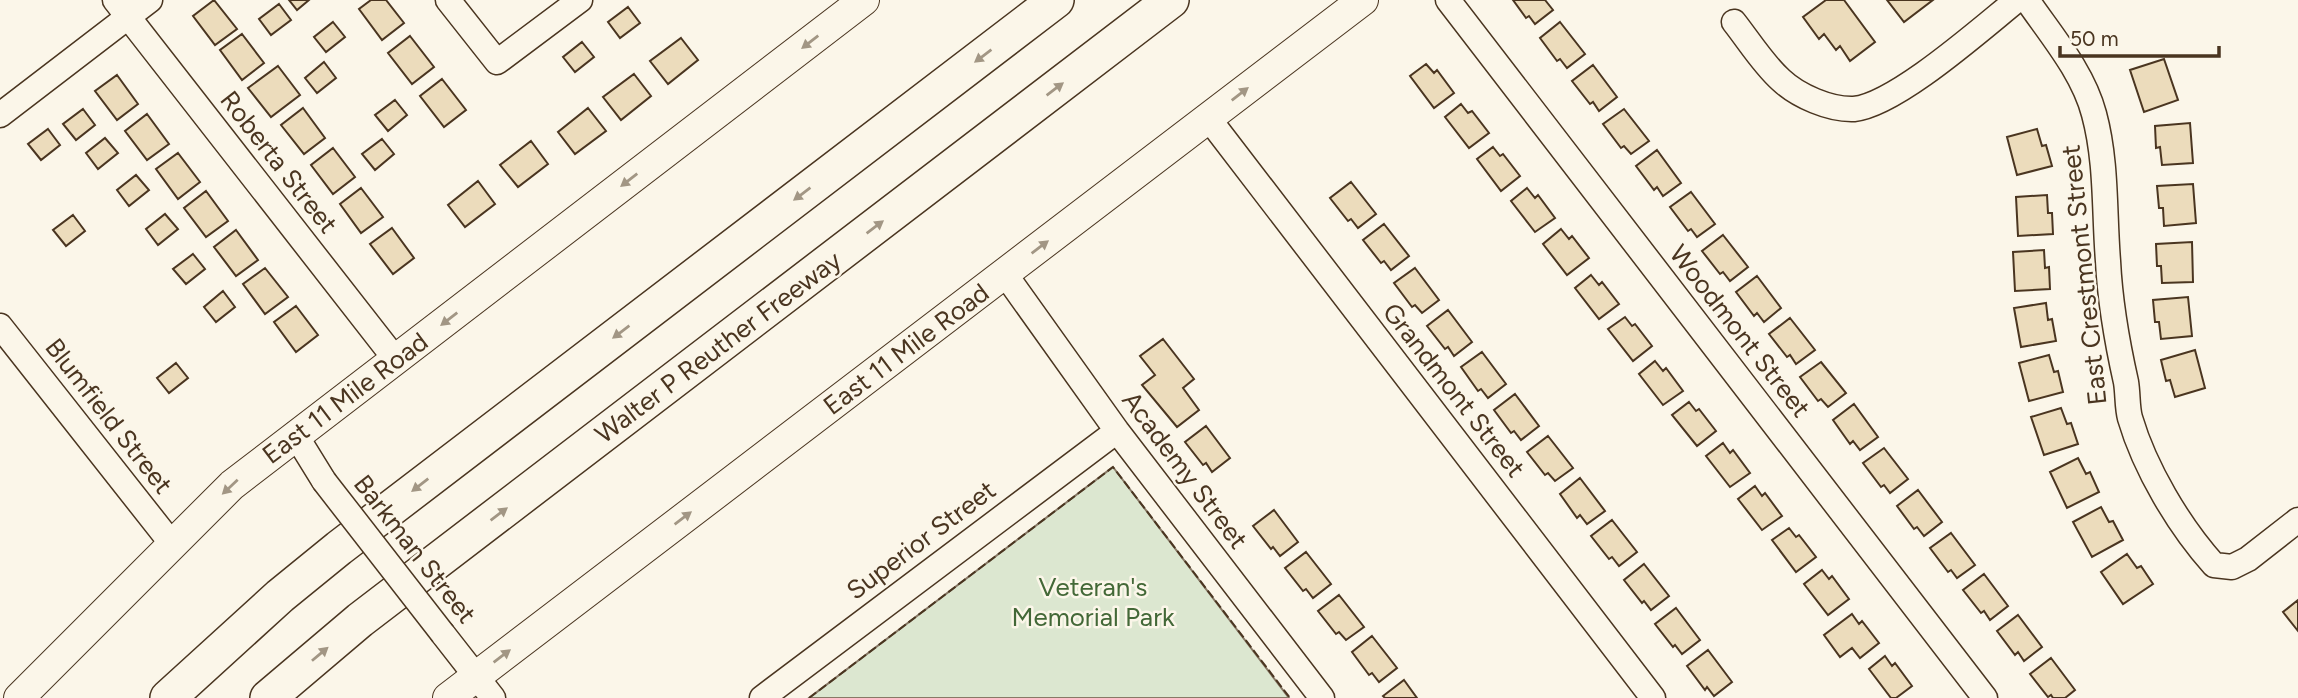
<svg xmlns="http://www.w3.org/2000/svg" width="2298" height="698" font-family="Figtree,sans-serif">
<rect width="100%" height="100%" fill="#fbf6e9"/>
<path fill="#dce7d0" stroke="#887966" stroke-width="2" d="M1113 467 1289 698H809Z"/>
<path fill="#ecdcbc" stroke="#4a3520" stroke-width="2" d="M214 0 237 29 215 45 193 16Z
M289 0H309L297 10Z
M371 0H386L404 23 382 40 359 9Z
M1513 0H1545L1553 10 1535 24 1529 16 1526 18Z
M1826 0H1844L1875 42 1850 61 1840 46 1836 50 1824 34 1819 39 1803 17Z
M1887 0H1933L1904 22Z
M279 4 291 20 271 35 259 19Z
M628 7 640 23 620 38 608 22Z
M333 22 345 37 326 52 314 37Z
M1560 22 1585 54 1567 68 1560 59 1557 61 1540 38Z
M242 34 264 63 242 80 220 50Z
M410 36 434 67 412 84 388 53Z
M681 38 698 60 668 84 650 61Z
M582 42 594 57 575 72 563 57Z
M2164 59 2178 100 2144 112 2130 70Z
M324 62 336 78 317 93 305 78Z
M1426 64 1434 73 1437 70 1454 93 1434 108 1410 76Z
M1593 65 1617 97 1599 111 1593 102 1590 104 1572 81Z
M278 66 300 95 271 117 248 88Z
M634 74 651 96 621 120 603 97Z
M117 75 138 104 117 120 95 91Z
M442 79 466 110 444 127 420 96Z
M395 100 407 115 388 131 375 115Z
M1461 104 1468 113 1472 111 1489 133 1469 148 1445 117Z
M303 108 325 138 304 154 281 125Z
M588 108 606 131 575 154 558 132Z
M83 109 95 125 76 140 63 124Z
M1624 109 1649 141 1631 154 1624 146 1621 148 1603 124Z
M147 114 169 144 147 160 125 131Z
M2190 123 2193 163 2162 165 2160 147 2156 148 2155 126Z
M48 129 60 145 41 160 28 144Z
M2037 129 2042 146 2046 145 2052 166 2017 175 2007 137Z
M105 138 118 153 98 169 86 153Z
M382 139 394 154 375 170 362 154Z
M531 141 548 164 518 187 500 165Z
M1493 147 1500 156 1503 154 1520 176 1501 191 1477 159Z
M333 148 355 177 333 194 311 165Z
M1657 150 1681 183 1663 196 1657 187 1654 190 1636 166Z
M178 153 200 182 178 199 156 169Z
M136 175 149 190 129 206 117 190Z
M478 181 495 204 465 227 448 205Z
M1351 182 1376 214 1358 228 1351 219 1348 221 1330 198Z
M2193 184 2196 223 2164 226 2163 208H2159L2157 186Z
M361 188 383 217 361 233 340 204Z
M1527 188 1535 198 1538 195 1555 218 1535 232 1511 201Z
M206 191 228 221 206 237 184 208Z
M1691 192 1715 224 1697 237 1691 229 1688 231 1670 207Z
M2047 195 2048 213H2052L2053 234 2018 236 2016 197Z
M165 214 178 229 158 245 146 229Z
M73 215 85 231 66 246 53 230Z
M1384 224 1409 256 1391 270 1384 261 1381 263 1363 240Z
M392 228 414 258 393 274 370 244Z
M1561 229 1569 239 1572 236 1589 258 1567 275 1543 244Z
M236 230 258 260 236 276 214 247Z
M1723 235 1748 267 1730 281 1723 272 1720 274 1702 251Z
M2192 242 2193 282 2162 283 2161 266H2157L2156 244Z
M2044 250 2045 268 2049 267 2050 289 2015 291 2013 252Z
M193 254 205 269 186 284 173 269Z
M265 268 288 297 265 314 243 284Z
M1415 268 1439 300 1422 313 1415 305 1412 307 1394 283Z
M1591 275 1599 285 1602 282 1619 304 1599 319 1575 288Z
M1757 276 1781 308 1764 322 1757 313 1754 316 1736 292Z
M223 291 235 307 216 322 204 307Z
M2188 297 2192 336 2161 339 2159 322H2155L2153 300Z
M2046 303 2048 320 2052 319 2056 341 2021 347 2014 308Z
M296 306 318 335 296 352 274 322Z
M1448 310 1472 342 1454 356 1448 347 1445 349 1427 326Z
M1625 317 1632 326 1635 324 1652 346 1633 361 1608 329Z
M1790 318 1815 350 1796 364 1790 355 1787 357 1769 334Z
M1163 339 1194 379 1183 388 1199 410 1177 427 1142 385 1155 375 1140 356Z
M2195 350 2205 388 2175 397 2170 380 2166 381 2161 360Z
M1482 352 1506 384 1488 398 1481 389 1478 391 1461 367Z
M2049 355 2054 372 2058 371 2063 392 2029 401 2019 363Z
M1655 361 1663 371 1666 368 1683 391 1663 405 1639 374Z
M1821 362 1846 393 1828 407 1821 399 1818 401 1800 377Z
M176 363 188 378 169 393 157 378Z
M1515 394 1539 426 1521 440 1514 431 1511 433 1494 410Z
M1689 402 1696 411 1699 409 1716 431 1697 446 1672 415Z
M1854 404 1878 437 1860 450 1853 441 1850 444 1833 420Z
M2061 408 2067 424 2071 423 2078 444 2044 455 2031 417Z
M1206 426 1230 458 1212 472 1206 463 1203 465 1185 442Z
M1548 436 1573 468 1555 481 1548 473 1545 475 1527 452Z
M1723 443 1730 453 1733 450 1750 473 1730 487 1706 456Z
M1884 448 1908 479 1890 493 1884 485 1881 487 1863 463Z
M2078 458 2086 474 2090 472 2099 492 2067 508 2050 472Z
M1580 478 1605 511 1587 524 1580 515 1577 518 1560 494Z
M1755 486 1762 496 1765 493 1782 516 1762 530 1738 499Z
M1918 490 1942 522 1924 536 1917 527 1914 529 1897 506Z
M2101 507 2109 522 2113 521 2123 540 2092 557 2073 522Z
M1274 510 1298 542 1280 556 1273 547 1271 549 1253 526Z
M1612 520 1637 552 1619 566 1612 557 1609 559 1591 536Z
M1789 528 1796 537 1799 535 1816 557 1796 572 1772 540Z
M1951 533 1975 565 1957 578 1951 570 1948 572 1930 548Z
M1306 552 1331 584 1313 598 1306 589 1303 591 1285 568Z
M2127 554 2137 568 2141 566 2153 584 2123 604 2101 572Z
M1644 564 1669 596 1651 610 1644 601 1642 603 1624 580Z
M1822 570 1829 579 1832 576 1849 599 1828 615 1804 584Z
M1984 574 2008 606 1990 620 1984 611 1981 613 1963 590Z
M1339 595 1364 627 1346 640 1339 632 1336 634 1318 611Z
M2298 600V631L2283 612Z
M1676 608 1700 640 1682 654 1675 645 1673 647 1655 624Z
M1852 614 1859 624 1862 621 1879 643 1860 658 1852 648 1840 657 1824 635Z
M2018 615 2042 647 2024 661 2018 652 2015 655 1997 631Z
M1372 636 1397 668 1379 682 1372 673 1369 675 1352 652Z
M1708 650 1732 682 1714 696 1707 687 1705 690 1687 666Z
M1885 656 1892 666 1895 663 1912 686 1896 698H1891L1869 669Z
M2051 658 2075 690 2065 698H2053L2051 695 2048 697 2030 674Z
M1404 680 1417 698H1385L1383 696Z"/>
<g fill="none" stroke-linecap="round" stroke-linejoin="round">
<g stroke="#4a3520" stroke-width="27">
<path id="minor" d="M115 0 396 360
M448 0 497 62 580 0
M1448 0 1985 698
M2027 0C2051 35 2083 72 2094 114 2107 162 2104 212 2108 261 2110 302 2117 342 2126 382 2128 394 2127 407 2130 418 2145 469 2179 526 2214 565L2232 567 2248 559 2298 520
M1734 22C1749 41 1763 64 1781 80 1798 96 1830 110 1854 109 1896 105 1982 28 2017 0
M0 115 150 0
M1209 119 1653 698
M1005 274 1117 431 1322 698
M0 326 172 544
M295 434 324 481
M443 634 493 698
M762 698 1117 431"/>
</g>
<g stroke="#4a3520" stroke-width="32">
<path id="major" d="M19 698 232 485 864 0
M448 698 1363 0"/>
</g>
<g stroke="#4a3520" stroke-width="38">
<path id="highway" d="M168 698 280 596 339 548 1056 0
M268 698 360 620 1171 0"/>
</g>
<use href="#minor" stroke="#fbf6e9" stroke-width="24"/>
<use href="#major" stroke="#fbf6e9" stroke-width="30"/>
<use href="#highway" stroke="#fbf6e9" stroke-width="35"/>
<g stroke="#4a3520" stroke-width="27" stroke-linecap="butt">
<path id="minor-bridge" d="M324 481 443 634"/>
</g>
<use href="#minor-bridge" stroke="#fbf6e9" stroke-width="24"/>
<path stroke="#4a3520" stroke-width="2" stroke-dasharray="9 3.5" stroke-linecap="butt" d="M809 698 1113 467 1290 698"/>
</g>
<defs><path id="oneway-solid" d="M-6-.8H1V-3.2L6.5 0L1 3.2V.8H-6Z" transform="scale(1.75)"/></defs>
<g fill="#a29684">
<use href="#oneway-solid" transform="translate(810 42) rotate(142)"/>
<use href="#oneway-solid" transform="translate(983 56) rotate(143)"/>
<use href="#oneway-solid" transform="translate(1055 89) rotate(-37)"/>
<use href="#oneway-solid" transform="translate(1240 94) rotate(-38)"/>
<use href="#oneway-solid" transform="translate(629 180) rotate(142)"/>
<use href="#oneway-solid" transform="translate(802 194) rotate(143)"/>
<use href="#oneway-solid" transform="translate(875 227) rotate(-37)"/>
<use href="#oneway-solid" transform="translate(1040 247) rotate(-37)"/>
<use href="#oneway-solid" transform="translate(449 319) rotate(142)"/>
<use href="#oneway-solid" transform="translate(621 332) rotate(143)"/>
<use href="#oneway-solid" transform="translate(420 485) rotate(142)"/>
<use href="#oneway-solid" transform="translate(230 487) rotate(137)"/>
<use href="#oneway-solid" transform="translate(499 514) rotate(-37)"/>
<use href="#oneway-solid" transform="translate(683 518) rotate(-37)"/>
<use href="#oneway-solid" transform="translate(320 654) rotate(-40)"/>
<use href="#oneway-solid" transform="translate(502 656) rotate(-37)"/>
</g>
<g text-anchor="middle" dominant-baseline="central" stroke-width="5" stroke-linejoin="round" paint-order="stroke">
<g font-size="26" fill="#4a3520" stroke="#fbf6e9">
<text transform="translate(279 162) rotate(52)">Roberta Street</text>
<text transform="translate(2084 275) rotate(-96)">East Crestmont Street</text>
<text transform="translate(1740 331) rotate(52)">Woodmont Street</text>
<text transform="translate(718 347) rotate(-37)">Walter P Reuther Freeway</text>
<text transform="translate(906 349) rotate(-37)">East 11 Mile Road</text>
<text transform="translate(1454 390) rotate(52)">Grandmont Street</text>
<text transform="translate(345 398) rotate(-37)">East 11 Mile Road</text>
<text transform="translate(109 416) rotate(52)">Blumfield Street</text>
<text transform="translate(1185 470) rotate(53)">Academy Street</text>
<text transform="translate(921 540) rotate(-37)">Superior Street</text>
<text transform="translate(415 549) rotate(52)">Barkman Street</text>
</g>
<g font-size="26" fill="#436837" stroke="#fbf6e9">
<text x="1093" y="587">Veteran's<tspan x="1093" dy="30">Memorial Park</tspan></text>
</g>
</g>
<path d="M2060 46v10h159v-10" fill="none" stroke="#4a3520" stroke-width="3.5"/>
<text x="2070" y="46" font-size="21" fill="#4a3520" stroke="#fbf6e9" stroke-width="5" paint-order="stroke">50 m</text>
</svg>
